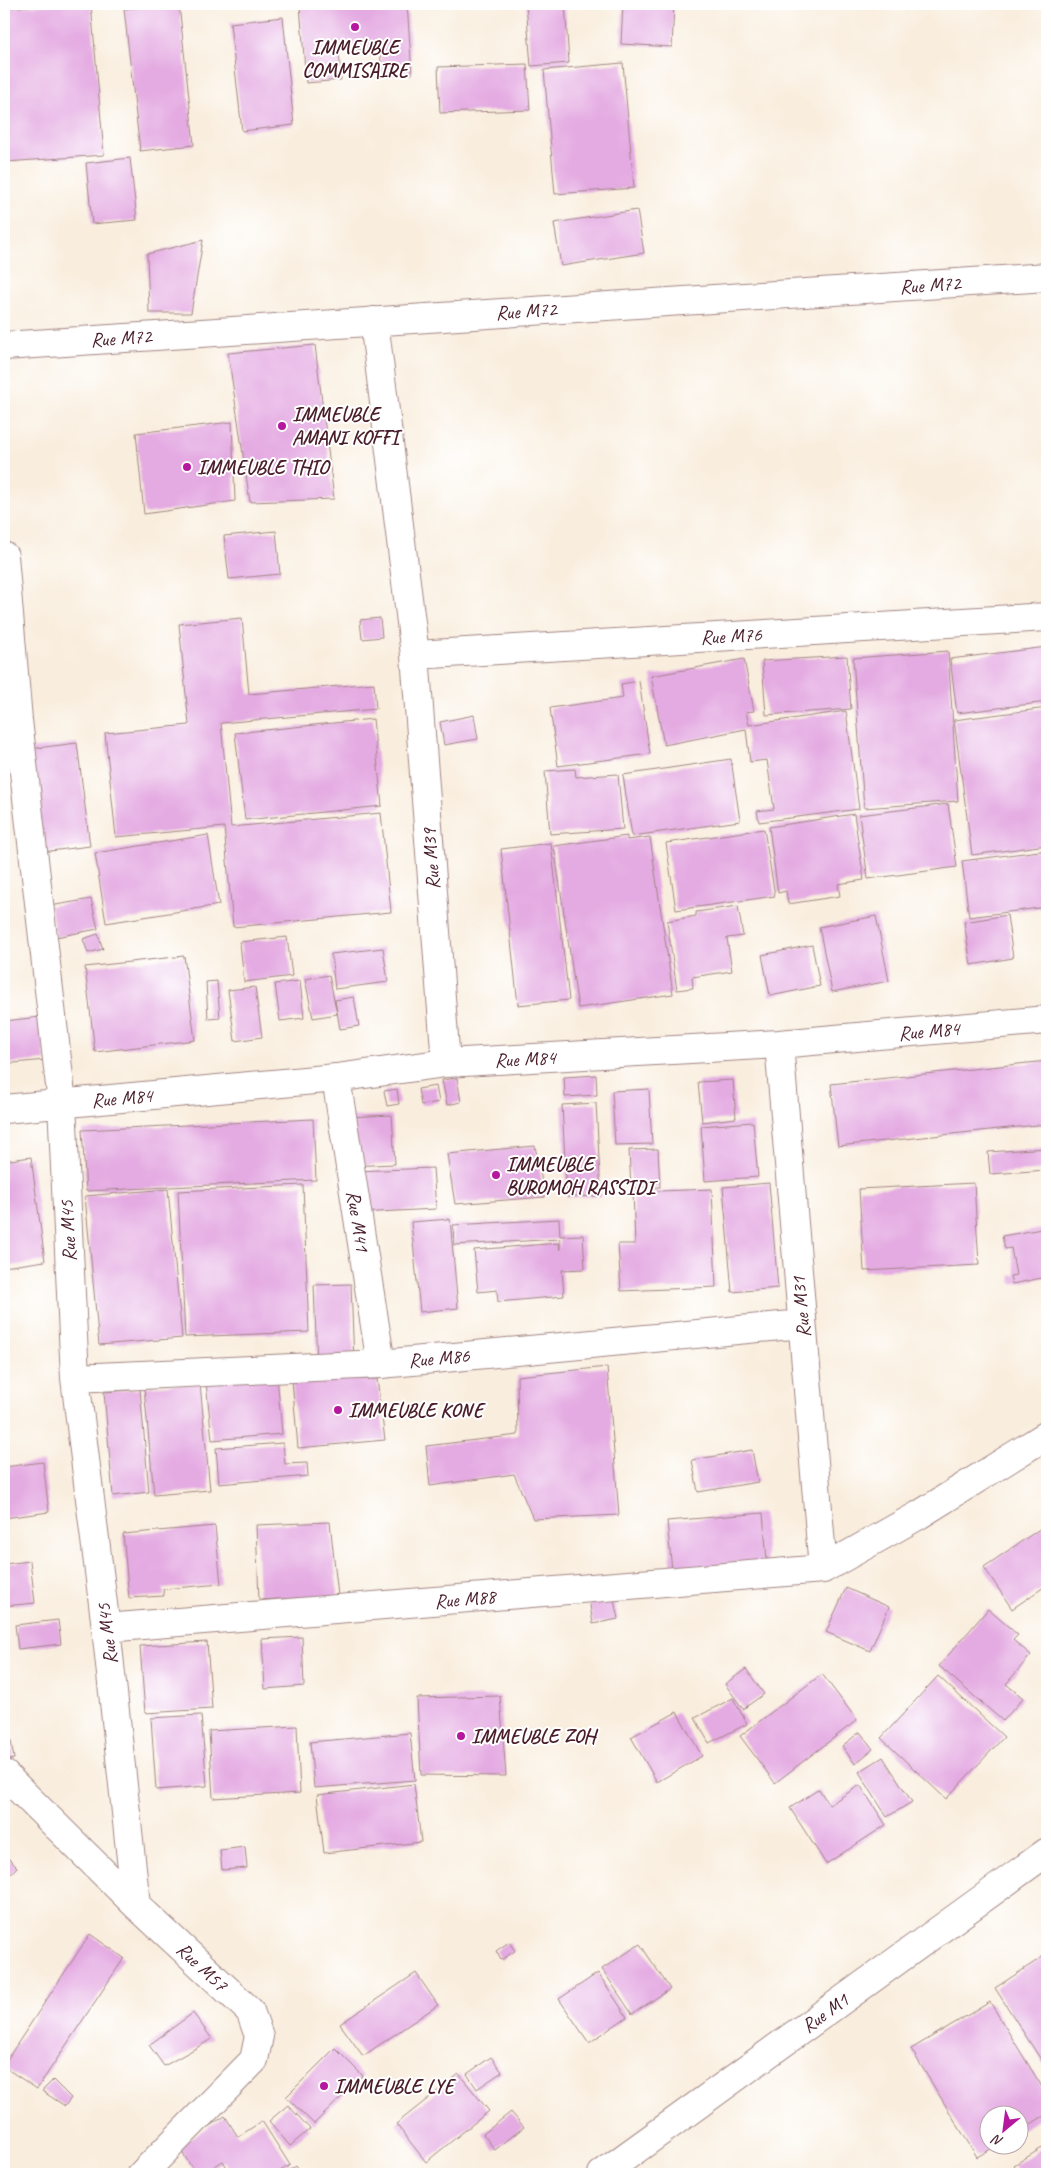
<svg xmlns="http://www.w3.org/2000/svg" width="1051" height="2178" font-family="Caveat,sans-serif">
<rect width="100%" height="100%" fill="#fff"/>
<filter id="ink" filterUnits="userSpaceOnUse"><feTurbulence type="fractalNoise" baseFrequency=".02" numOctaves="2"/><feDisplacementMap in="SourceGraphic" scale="10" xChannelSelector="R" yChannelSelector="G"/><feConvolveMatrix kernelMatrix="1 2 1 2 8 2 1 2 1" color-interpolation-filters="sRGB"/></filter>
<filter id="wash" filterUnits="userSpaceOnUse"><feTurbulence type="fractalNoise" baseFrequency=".0096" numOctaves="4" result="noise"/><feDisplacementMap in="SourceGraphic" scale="20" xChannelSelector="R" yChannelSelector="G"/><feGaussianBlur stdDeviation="1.12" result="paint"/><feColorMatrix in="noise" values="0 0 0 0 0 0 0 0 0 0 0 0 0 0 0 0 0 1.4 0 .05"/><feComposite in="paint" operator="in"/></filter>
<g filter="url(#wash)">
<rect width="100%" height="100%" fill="#f9eede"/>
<g id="blocks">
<path fill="#e4aae2" d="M58 4H91L104 155 6 162 4 142V8Z
M179 4 194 145 140 151 124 9Z
M320 4H407L412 74 382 76 380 48 339 51 341 80 306 83 300 5Z
M526 4H565L569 63 531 66Z
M623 4H674L672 47 621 44Z
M283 17 294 125 242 131 230 23Z
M623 63 634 188 555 194 544 70Z
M527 64 530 110 440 113 438 67Z
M130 158 137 220 92 224 86 163Z
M637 210 644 253 561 266 554 223Z
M203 240 191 313H149L147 254Z
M315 345 334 499 250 502 228 353Z
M232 422 235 501 144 514 136 433Z
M276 531 280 574 229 579 224 536Z
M242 618 249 694 374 683 376 709 221 723 231 827 381 813 391 912 233 927 224 827 116 837 105 733 189 725 179 624Z
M380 618 382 637 362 639 360 620Z
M1047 647V702L957 713 950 659Z
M948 651 958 801 864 808 853 658Z
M847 656 851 709 766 715 762 661Z
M744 659 754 711 746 712 749 725 846 711 859 809 759 822 757 811 774 809 767 760 750 762 746 729 664 745 651 676Z
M639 681 650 754 558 766 550 708 623 698 621 684Z
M1047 708V845L972 855 954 720Z
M474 715 478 739 444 745 440 722Z
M373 719 382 806 245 820 235 733Z
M77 743 90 846 42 852 29 749Z
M731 759 740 821 632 836 623 775Z
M575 769 576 777 618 774 623 829 550 834 545 771Z
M948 804 957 867 868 879 859 815Z
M854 814 864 880 838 884 840 896 788 904 786 891 778 893 769 827Z
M764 829 775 896 676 910 666 843Z
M208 835 219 905 106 923 95 853Z
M627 836V840L650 837 673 994 578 1008 554 846Z
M551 843 569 1000 518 1005 501 849Z
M1047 850V907L969 917 962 861Z
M91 899 98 929 56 937 50 906Z
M738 906 743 936 727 938 732 971 692 977 693 988 677 990 667 921 696 916V912Z
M1007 915 1013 958 971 965 964 922Z
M876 916 889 981 832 992 819 927Z
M98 934 103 949 88 953 83 939Z
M287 937 292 976 244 982 240 942Z
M812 945 820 986 770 996 762 955Z
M383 948 388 982 335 989 331 954Z
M184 956 195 1040 95 1052 85 967Z
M329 975 337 1014 313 1018 305 979Z
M217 981 220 1018 208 1019 206 982Z
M300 981 304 1018 280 1021 275 984Z
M255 987 262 1037 235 1041 228 990Z
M354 997 359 1026 340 1029 335 1000Z
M40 1017 45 1060 4 1064V1021Z
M1047 1061V1124L838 1146 831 1084Z
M596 1075 597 1095 565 1097 564 1077Z
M457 1078 461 1102 447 1105 442 1080Z
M733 1080 736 1118 702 1122 698 1082Z
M436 1086 439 1102 421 1105 418 1089Z
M397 1089 399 1104 387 1106 384 1091Z
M649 1089 652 1144 615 1145 612 1091Z
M596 1103 601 1196 567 1197 562 1105Z
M392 1115 395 1164 349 1166 347 1117Z
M313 1119 316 1180 86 1191 82 1130Z
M753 1122 758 1177 705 1181 701 1126Z
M535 1146 545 1197 455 1204 447 1154Z
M1047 1148V1170L990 1174 988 1152Z
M658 1149 660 1187 631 1188 629 1150Z
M31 1157 45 1261 4 1267V1161Z
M433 1168 436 1209 358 1213 356 1171Z
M769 1183 778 1288 732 1292 723 1187Z
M974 1183 979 1265 864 1271 859 1189Z
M303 1185 309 1332 185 1337 178 1191Z
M168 1189 182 1338 99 1345 85 1196Z
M712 1189 716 1287 621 1291 618 1244H635L633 1192Z
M450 1219 458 1308 420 1312 411 1222Z
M559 1219 560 1236 583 1235 585 1269 562 1270 564 1296 498 1302 497 1290 478 1292 474 1250 559 1243 560 1250V1239L454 1245 453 1225Z
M1047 1228V1277L1012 1284 1010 1276 1016 1275 1011 1248 1005 1249 1002 1236Z
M351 1284 354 1363 317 1364 314 1285Z
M607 1367 619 1515 533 1519 514 1474 430 1486 426 1446 518 1435 517 1376Z
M277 1375 282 1434 212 1440 206 1382Z
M377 1379 385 1440 298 1448 292 1380Z
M200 1383 210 1490 154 1495 144 1387Z
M140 1389 149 1492 113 1496 104 1392Z
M283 1443 285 1464 307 1463 308 1476 219 1484 216 1448Z
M752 1450 758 1482 698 1492 692 1460Z
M43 1462 49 1512 4 1518V1467Z
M763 1513 768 1572 673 1580 667 1521Z
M330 1522 338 1596 259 1600 256 1525Z
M1047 1524V1585L1012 1609 984 1567Z
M215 1526 221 1584 163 1589 164 1596 129 1598 123 1534Z
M30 1561 35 1603 4 1606V1564Z
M846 1588 889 1607 870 1651 826 1632Z
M613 1595 618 1619 593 1624 589 1599Z
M988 1609 1018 1635 1013 1640 1031 1655 1006 1684 1023 1698 1003 1721 939 1666Z
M58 1620 61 1644 18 1649 15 1625Z
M302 1637 304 1686 265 1689 262 1639Z
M207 1642 212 1709 145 1713 140 1646Z
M4 1664 9 1721H4Z
M746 1669 764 1694 743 1709 725 1684Z
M822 1674 857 1720 775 1783 740 1736Z
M938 1676 1004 1737 946 1799 881 1738Z
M500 1696 506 1776 421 1775 417 1698Z
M733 1698 747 1724 709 1743 695 1718Z
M677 1712 702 1756 657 1782 631 1737Z
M201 1715 207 1786 156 1790 151 1718Z
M297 1726 300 1793 213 1798 209 1731Z
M860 1732 873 1749 855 1764 842 1746Z
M410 1733 415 1780 314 1788 310 1742Z
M10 1735 14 1759 4 1761V1737Z
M883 1757 912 1802 887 1817 859 1772Z
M414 1784 421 1842 324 1853 317 1795Z
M860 1785 886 1825 826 1864 790 1808 819 1789 829 1805Z
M245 1847 247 1868 222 1870 220 1850Z
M4 1854 17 1867 4 1881Z
M90 1934 124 1958 37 2089 4 2067V2064Z
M509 1942 515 1951 501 1960 496 1951Z
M640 1944 670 1989 632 2014 602 1969Z
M1047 1954V2069L995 1988Z
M416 1973 438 2005 363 2056 340 2024Z
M598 1973 627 2017 589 2043 559 1999Z
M990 2002 1047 2095V2114L1018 2132V2116H988V2146H996L977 2157 911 2049Z
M193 2013 212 2039 164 2066 149 2045Z
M335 2048 363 2076 314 2124 286 2097Z
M491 2057 502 2072 477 2089 467 2074Z
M459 2074 489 2111 426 2162 396 2124Z
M53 2080 71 2098 65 2106 42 2091Z
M288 2105 310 2129 290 2146 269 2121Z
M511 2112 524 2127 495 2150 483 2134Z
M225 2116 238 2137 262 2121 290 2165 275 2174H231L223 2161 202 2174H196L178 2146Z
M1047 2145V2174H1020L1014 2165Z
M296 2166 301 2174H283Z"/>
</g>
</g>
<g filter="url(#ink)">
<use href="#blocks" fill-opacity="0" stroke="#a28684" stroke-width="1"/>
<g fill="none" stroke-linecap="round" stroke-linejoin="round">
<g stroke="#a28684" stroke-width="30">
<path id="minor" d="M374 321 415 655 446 1063
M4 346 1047 277
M4 556 18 720 62 1103 75 1378 106 1628 136 1905
M415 655 1047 617
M779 1044 823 1569
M336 1078 381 1364
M4 1109 336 1078 446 1063 779 1044 1047 1020
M75 1378 381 1364 802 1324
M106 1628 823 1569 919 1515 1047 1435
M4 1774 136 1905 250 2011 259 2036 254 2060 142 2174
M602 2174 1047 1852"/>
</g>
<use href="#minor" stroke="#fff" stroke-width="28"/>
</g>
</g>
<g fill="#b5179e" stroke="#fff" stroke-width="2">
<circle cx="355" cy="27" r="5"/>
<circle cx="282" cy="426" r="5"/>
<circle cx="187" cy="467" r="5"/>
<circle cx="496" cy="1175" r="5"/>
<circle cx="338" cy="1410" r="5"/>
<circle cx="461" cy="1736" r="5"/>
<circle cx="324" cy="2086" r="5"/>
</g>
<g text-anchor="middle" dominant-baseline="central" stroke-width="4" stroke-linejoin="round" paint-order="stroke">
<g font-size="20" font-weight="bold" fill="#4a1f2b" stroke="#fff" text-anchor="start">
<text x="355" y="47" text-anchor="middle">IMMEUBLE<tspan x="355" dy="23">COMMISAIRE</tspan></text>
<text x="292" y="414">IMMEUBLE<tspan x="292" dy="23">AMANI KOFFI</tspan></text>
<text x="197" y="467">IMMEUBLE THIO</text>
<text x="506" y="1164">IMMEUBLE<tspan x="506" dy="23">BUROMOH RASSIDI</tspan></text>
<text x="348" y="1410">IMMEUBLE KONE</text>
<text x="471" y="1736">IMMEUBLE ZOH</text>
<text x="334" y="2086">IMMEUBLE LYE</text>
</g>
<g font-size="20" fill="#4a1f2b" stroke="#fff">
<text transform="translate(930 285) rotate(-4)">Rue M72</text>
<text transform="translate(526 311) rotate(-4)">Rue M72</text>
<text transform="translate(121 338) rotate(-4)">Rue M72</text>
<text transform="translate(731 636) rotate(-3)">Rue M76</text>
<text transform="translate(431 859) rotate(-94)">Rue M39</text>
<text transform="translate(929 1031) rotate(-5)">Rue M84</text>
<text transform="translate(525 1059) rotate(-3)">Rue M84</text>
<text transform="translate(122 1098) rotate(-5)">Rue M84</text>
<text transform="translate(358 1221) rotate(81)">Rue M41</text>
<text transform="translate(68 1231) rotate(-93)">Rue M45</text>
<text transform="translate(801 1307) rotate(-95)">Rue M31</text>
<text transform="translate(439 1358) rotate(-5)">Rue M86</text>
<text transform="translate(465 1599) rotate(-5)">Rue M88</text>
<text transform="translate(107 1634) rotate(-97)">Rue M45</text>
<text transform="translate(202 1967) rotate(43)">Rue M57</text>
<text transform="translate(825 2013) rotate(-36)">Rue M1</text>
</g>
</g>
<rect width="1051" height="2178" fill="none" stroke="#fff" stroke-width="20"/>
<g transform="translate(1004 2130) rotate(209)"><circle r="24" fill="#ffffff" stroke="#b7a5aa"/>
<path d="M0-4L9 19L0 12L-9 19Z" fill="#b5179e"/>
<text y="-8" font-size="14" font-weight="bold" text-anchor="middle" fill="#4a1f2b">N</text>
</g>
</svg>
